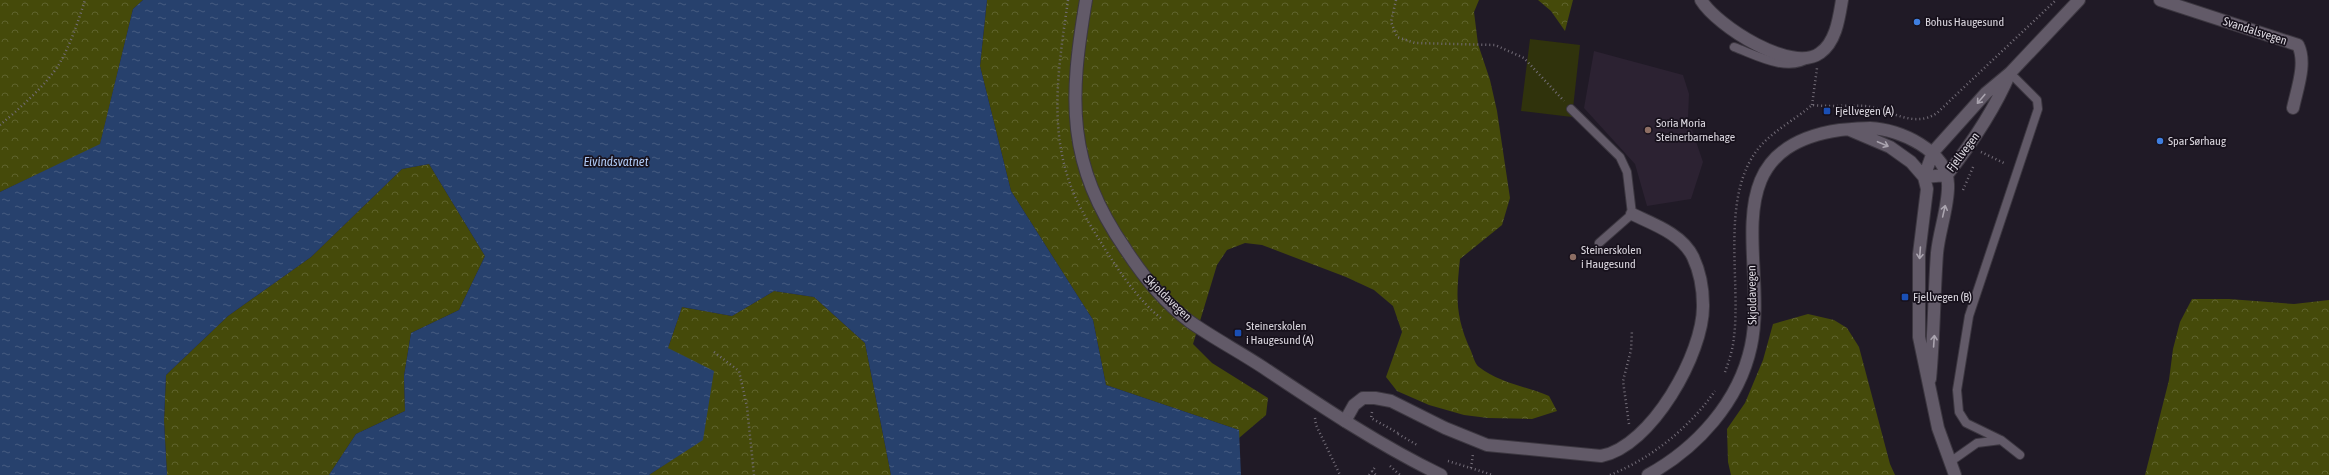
<svg xmlns="http://www.w3.org/2000/svg" width="2329" height="475" font-family="'Asap Condensed',sans-serif">
<defs>
<pattern id="forest-crowns" width="20" height="18" patternUnits="userSpaceOnUse"><rect width="20" height="18" fill="#454a0a"/><path d="M2 6a3 3 0 1 1 6 0M12 15a3 3 0 1 1 6 0" fill="none" stroke="#5f632d"/></pattern>
<pattern id="water-ripples" width="26" height="14" patternUnits="userSpaceOnUse"><rect width="26" height="14" fill="#27416d"/><path d="M2 4q2-2 4 0t4 0M15 11q2-2 4 0t4 0" fill="none" stroke="#465c81"/></pattern>
</defs>
<rect width="100%" height="100%" fill="#201a26"/>
<path fill="#2c2232" d="M1594 51 1683 75 1689 94 1688 118 1703 162 1691 199 1647 206 1635 164 1584 108Z"/>
<path fill="url(#forest-crowns)" d="M0 0H143L133 9 100 145 0 192Z
M987 0H1479L1474 12 1478 44 1490 80 1497 111 1510 198 1502 225 1460 259C1456 297 1455 316 1471 351 1473 356 1475 364 1479 367 1499 383 1526 386 1549 396L1557 411 1532 419 1488 418 1464 415 1429 405 1397 391 1386 377 1402 332 1393 306 1374 290 1346 277 1262 245 1245 243 1227 250 1217 265 1193 344 1212 363 1268 398 1266 415 1239 438V430L1106 385 1093 320 1011 191 980 66Z
M1538 0H1573L1565 31 1551 11Z
M429 164 485 256 459 310 411 333 404 376 405 411 356 434 329 475H167L164 421 166 375 228 316 311 257 402 169Z
M774 291 814 297 865 343 891 475H649L703 439 668 348 682 307 732 316Z
M2192 299H2229L2294 304 2329 300V475H2145L2169 380 2173 349 2180 322Z
M1808 314 1834 320 1847 328 1859 347 1890 464 1895 475H1731L1728 462 1727 429 1745 403 1763 360 1773 324Z"/>
<path fill="#30330c" d="M1530 39 1580 45 1572 117 1521 111Z"/>
<path fill="url(#water-ripples)" d="M143 0H987L980 66 1011 191 1093 320 1106 385 1239 430 1241 475H891L865 343 814 297 774 291 732 316 682 307 668 348 714 371 703 440 649 475H329L356 434 405 411 404 376 411 333 459 310 485 256 429 164 402 169 311 257 228 316 166 375 164 421 167 475H0V192L100 144 133 9Z"/>
<g fill="none" stroke-linecap="round" stroke-linejoin="round">
<g stroke="#3c3740" stroke-width="10">
<path id="lane" d="M1734 47C1756 55 1787 73 1809 58
M2010 73 2037 100 2038 109 1969 316 1957 390 1959 412 1966 423 2001 440 2020 455
M1571 109 1620 157 1627 172 1632 214 1599 243
M1950 462 1977 443 2001 440"/>
</g>
<g stroke="#3c3740" stroke-width="14">
<path id="street" d="M1701 0C1717 26 1792 74 1820 53 1836 42 1839 18 1842 0
M2160 0 2298 45C2307 63 2297 89 2293 108
M1345 421 1354 405 1363 398H1375L1391 401 1445 428 1487 445 1601 456C1651 447 1704 353 1703 305 1703 289 1700 272 1693 257 1682 234 1653 224 1632 214"/>
</g>
<g stroke="#3c3740" stroke-width="14">
<path id="secondary" d="M1086 0C1069 100 1066 163 1126 250 1143 276 1164 302 1189 321 1213 338 1240 352 1264 368 1321 406 1379 445 1441 475
M2010 73C1994 111 1972 143 1947 175L1924 177 1933 152 1986 93 2010 73 2079 0
M1850 130 1890 147 1911 162 1924 177 1927 189 1919 254V337L1938 428 1955 475
M1648 475C1697 448 1739 402 1751 346 1769 263 1709 149 1840 130 1850 129 1860 128 1870 128 1900 129 1947 151 1948 184 1949 205 1939 231 1937 253 1934 295 1934 337 1930 379"/>
</g>
<path stroke="#746e79" stroke-width="2.5" stroke-dasharray="1 3" stroke-linecap="butt" d="M1068 0C1059 65 1047 130 1074 194 1082 213 1094 231 1105 249 1121 274 1139 301 1162 319
M1396 0 1391 22 1397 37 1415 43 1495 45 1524 58 1564 101
M1812 105 1817 68
M0 125C18 110 45 86 58 66 70 46 78 22 85 0
M1981 152 2006 164
M1963 190 1974 165
M714 352 739 371 747 407 754 475
M1725 372C1729 361 1733 349 1734 337 1741 281 1720 197 1758 149 1772 131 1795 120 1812 105 1830 107 1848 105 1865 106 1890 109 1913 129 1937 113L2056 0
M1372 412 1371 418 1398 433
M1315 418 1316 425 1340 475
M1629 424 1623 381 1631 350 1632 330
M1398 434 1417 445
M1448 461 1493 475
M1390 466 1400 475
M1471 468 1473 454
M1372 471 1376 475
M1369 475 1376 466
M1610 475C1652 458 1689 428 1715 391"/>
<use href="#lane" stroke="#625a68" stroke-width="8"/>
<use href="#street" stroke="#625a68" stroke-width="12"/>
<use href="#secondary" stroke="#625a68" stroke-width="12"/>
</g>
<defs><path id="oneway-shaft" d="M-6 0H5M1.5-3L5.5 0L1.5 3" fill="none" stroke-width="1.6" stroke-linecap="round" stroke-linejoin="round"/></defs>
<g stroke="#aaa4af">
<use href="#oneway-shaft" transform="translate(1981 99) rotate(130)"/>
<use href="#oneway-shaft" transform="translate(1883 144) rotate(23)"/>
<use href="#oneway-shaft" transform="translate(1944 211) rotate(-77)"/>
<use href="#oneway-shaft" transform="translate(1920 253) rotate(94)"/>
<use href="#oneway-shaft" transform="translate(1934 341) rotate(-86)"/>
</g>
<g fill="#3f7fe0" stroke="#17111c" stroke-width="1.5">
<circle cx="1917" cy="22" r="4"/>
<circle cx="2160" cy="141" r="4"/>
</g>
<g fill="#1a4fb4" stroke="#17111c" stroke-width="1.5">
<rect x="1823" y="107" width="8" height="8" rx="2"/>
<rect x="1901" y="293" width="8" height="8" rx="2"/>
<rect x="1234" y="329" width="8" height="8" rx="2"/>
</g>
<g fill="#8d6e63" stroke="#17111c" stroke-width="1.5">
<circle cx="1648" cy="130" r="4"/>
<circle cx="1573" cy="257" r="4"/>
</g>
<g text-anchor="middle" dominant-baseline="central" stroke-width="3.5" stroke-linejoin="round" paint-order="stroke">
<g font-size="12" fill="#dad6de" stroke="#17111c" text-anchor="start">
<text x="1925" y="22">Bohus Haugesund</text>
<text x="1835" y="111">Fjellvegen (A)</text>
<text x="1656" y="123">Soria Moria<tspan x="1656" dy="14">Steinerbarnehage</tspan></text>
<text x="2168" y="141">Spar Sørhaug</text>
<text x="1581" y="250">Steinerskolen<tspan x="1581" dy="14">i Haugesund</tspan></text>
<text x="1913" y="297">Fjellvegen (B)</text>
<text x="1246" y="326">Steinerskolen<tspan x="1246" dy="14">i Haugesund (A)</tspan></text>
</g>
<g font-size="12" fill="#dad6de" stroke="#17111c">
<text transform="translate(2255 31) rotate(18)">Svandalsvegen</text>
<text transform="translate(1963 152) rotate(-53)">Fjellvegen</text>
<text transform="translate(1752 295) rotate(-91)">Skjoldavegen</text>
<text transform="translate(1168 298) rotate(44)">Skjoldavegen</text>
</g>
<g font-size="13" font-style="italic" fill="#aec8f3" stroke="#17111c">
<text x="616" y="161">Eivindsvatnet</text>
</g>
</g>
</svg>
